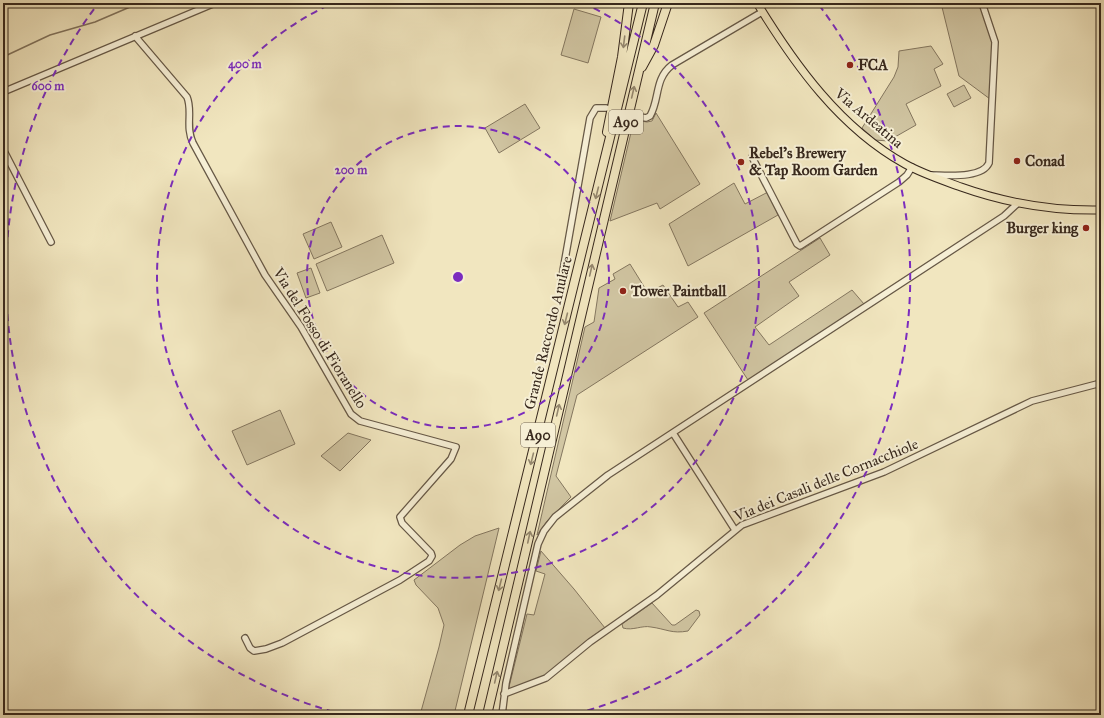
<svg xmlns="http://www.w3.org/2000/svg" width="1104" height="718" font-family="'IM FELL Great Primer',serif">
<rect width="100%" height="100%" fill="#f1e6bf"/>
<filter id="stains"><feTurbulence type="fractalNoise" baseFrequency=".005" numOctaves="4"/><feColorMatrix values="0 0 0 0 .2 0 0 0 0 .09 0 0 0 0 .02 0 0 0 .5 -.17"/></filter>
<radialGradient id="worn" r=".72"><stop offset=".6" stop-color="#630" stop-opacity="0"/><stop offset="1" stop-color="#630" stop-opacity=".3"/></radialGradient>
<path fill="#d1c6a3" stroke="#847760" d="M941 3H979L992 41 990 99 959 76Z
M574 9 601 17 588 63 561 55Z
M931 46 943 64 934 69 941 86 906 104 916 125 888 141 875 140 862 128 894 77 898 67 899 51Z
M964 85 971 98 954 107 947 94Z
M525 104 540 128 499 153 485 128Z
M656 113 700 184 660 209 657 203 610 221 634 120 647 122 652 121Z
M734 183 745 204 768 192 778 215 688 266 669 224Z
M331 222 342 247 314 259 303 234Z
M382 235 394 263 327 291 316 264Z
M820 238 830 255 789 282 799 296 755 327 769 345 852 290 864 304 748 380 704 313Z
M630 264 648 293 663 285 678 307 688 302 698 317 577 395 556 476 571 497 547 521 537 535 585 327 594 322 599 288 615 279 613 274Z
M311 268 320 293 306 298 297 273Z
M280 410 295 444 247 465 232 431Z
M348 433 371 440 340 471 321 456Z
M499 528 454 715H420L439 647 444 625 438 608 416 585 414 580 460 545 475 536Z
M541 551 574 589 605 628 587 640 544 678 508 691 527 614 534 615 545 574 536 571Z
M652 603 672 625H675L696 610 699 611 700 615 688 631C672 634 666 629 651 627 642 625 633 631 623 628L622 624Z"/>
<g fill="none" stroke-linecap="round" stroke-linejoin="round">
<path stroke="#81735d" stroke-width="1.5" d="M3 57 50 35 95 22 130 7 145 3"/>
<g stroke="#665846" stroke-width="8">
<path id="minor" d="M135 36 187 97C193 111 185 127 193 143L265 275 301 327 351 414 360 421 456 447 451 459 400 517 402 523 431 553 432 556 429 561 400 580 282 643 266 649 254 651 250 648 245 638
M3 92 215 3
M635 116 646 118 650 116C660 99 654 79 672 65L762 12
M3 149 51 242
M752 157 797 244 800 246 899 182 907 175 912 167
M931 175C946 175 982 179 989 163L995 42 982 3
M561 282 590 118 596 108H606
M673 433 735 530
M504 694 546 678 590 642 657 595 742 525 884 472 1032 401 1101 383
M502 715 506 683 538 544 544 531 555 517 608 475 1004 216 1017 204"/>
</g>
<g stroke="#37281d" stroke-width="9">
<path id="major" d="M757 3C795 65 840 128 905 164 923 174 942 180 961 187 1006 203 1053 211 1101 210"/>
</g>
<g stroke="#37281d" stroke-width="10">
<path id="highway" d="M642 67 654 45 668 3
M607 132 622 57 629 3
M468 715 643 3
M487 715 655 3"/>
</g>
<use href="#minor" stroke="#f6efd5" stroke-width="5.5"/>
<use href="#major" stroke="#f1e6bf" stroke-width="7"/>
<use href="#highway" stroke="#f1e6bf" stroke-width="8"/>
</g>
<defs><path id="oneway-shaft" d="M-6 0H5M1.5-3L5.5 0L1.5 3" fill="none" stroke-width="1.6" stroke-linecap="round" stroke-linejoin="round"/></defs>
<g stroke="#94876e">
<use href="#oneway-shaft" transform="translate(624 42) rotate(97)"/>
<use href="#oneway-shaft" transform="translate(633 92) rotate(-77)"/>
<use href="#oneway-shaft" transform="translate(597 193) rotate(104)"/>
<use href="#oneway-shaft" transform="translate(591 270) rotate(-77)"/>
<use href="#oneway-shaft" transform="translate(566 319) rotate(104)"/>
<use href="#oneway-shaft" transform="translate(558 410) rotate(-77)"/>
<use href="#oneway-shaft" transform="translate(532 459) rotate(104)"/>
<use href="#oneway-shaft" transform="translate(529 537) rotate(-78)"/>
<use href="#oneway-shaft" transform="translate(500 585) rotate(104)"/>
<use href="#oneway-shaft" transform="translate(496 677) rotate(-77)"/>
</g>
<g fill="none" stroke="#7b2cbf" stroke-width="2" stroke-dasharray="7 5">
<circle cx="458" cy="277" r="151"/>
<path d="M583 3A301 301 0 1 1 333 3"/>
<path d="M345 715A452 452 0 0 1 97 5M819 5A452 452 0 0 1 571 715"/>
</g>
<g fill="#8f2418" stroke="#f6efd5" stroke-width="1.5">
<circle cx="850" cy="65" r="4"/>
<circle cx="1017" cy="161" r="4"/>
<circle cx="741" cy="162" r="4"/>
<circle cx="1086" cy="228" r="4"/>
<circle cx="623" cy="291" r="4"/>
</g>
<g text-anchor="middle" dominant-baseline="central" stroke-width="4" stroke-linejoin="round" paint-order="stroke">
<g fill="#f6efd5" stroke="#706454" stroke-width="1">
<rect x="609" y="110" width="34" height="24" rx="3"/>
<rect x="521" y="423" width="34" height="24" rx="3"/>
</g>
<g font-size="14" font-weight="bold" fill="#37281d">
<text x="626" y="122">A90</text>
<text x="538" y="435">A90</text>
</g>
<g font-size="15" font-weight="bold" fill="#37281d" stroke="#f6efd5" text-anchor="start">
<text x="858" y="65">FCA</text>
<text x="749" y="153">Rebel's Brewery<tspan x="749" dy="17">&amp; Tap Room Garden</tspan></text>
<text x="1025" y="161">Conad</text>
<text x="1078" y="228" text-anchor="end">Burger king</text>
<text x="631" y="291">Tower Paintball</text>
</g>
<g font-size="15" fill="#37281d" stroke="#f6efd5">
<text transform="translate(869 118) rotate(40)">Via Ardeatina</text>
<text transform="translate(548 333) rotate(-76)">Grande Raccordo Anulare</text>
<text transform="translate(320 338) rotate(58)">Via del Fosso di Fioranello</text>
<text transform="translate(826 480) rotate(-22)">Via dei Casali delle Cornacchiole</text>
</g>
</g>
<circle cx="458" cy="277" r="6" fill="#7b2cbf" stroke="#f6efd5" stroke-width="2"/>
<g font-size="12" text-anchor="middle" font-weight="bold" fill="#7b2cbf" stroke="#f6efd5" stroke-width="4" stroke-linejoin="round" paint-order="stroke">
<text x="245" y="68">400 m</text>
<text x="48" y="90">600 m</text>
<text x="351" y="174">200 m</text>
</g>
<rect width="1104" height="718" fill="none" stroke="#f1e6bf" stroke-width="16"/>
<rect x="4" y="4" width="1096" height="710" fill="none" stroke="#37281d" stroke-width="2"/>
<rect x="8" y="8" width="1088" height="702" fill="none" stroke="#37281d"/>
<rect width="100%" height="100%" filter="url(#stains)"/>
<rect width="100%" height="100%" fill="url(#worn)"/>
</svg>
